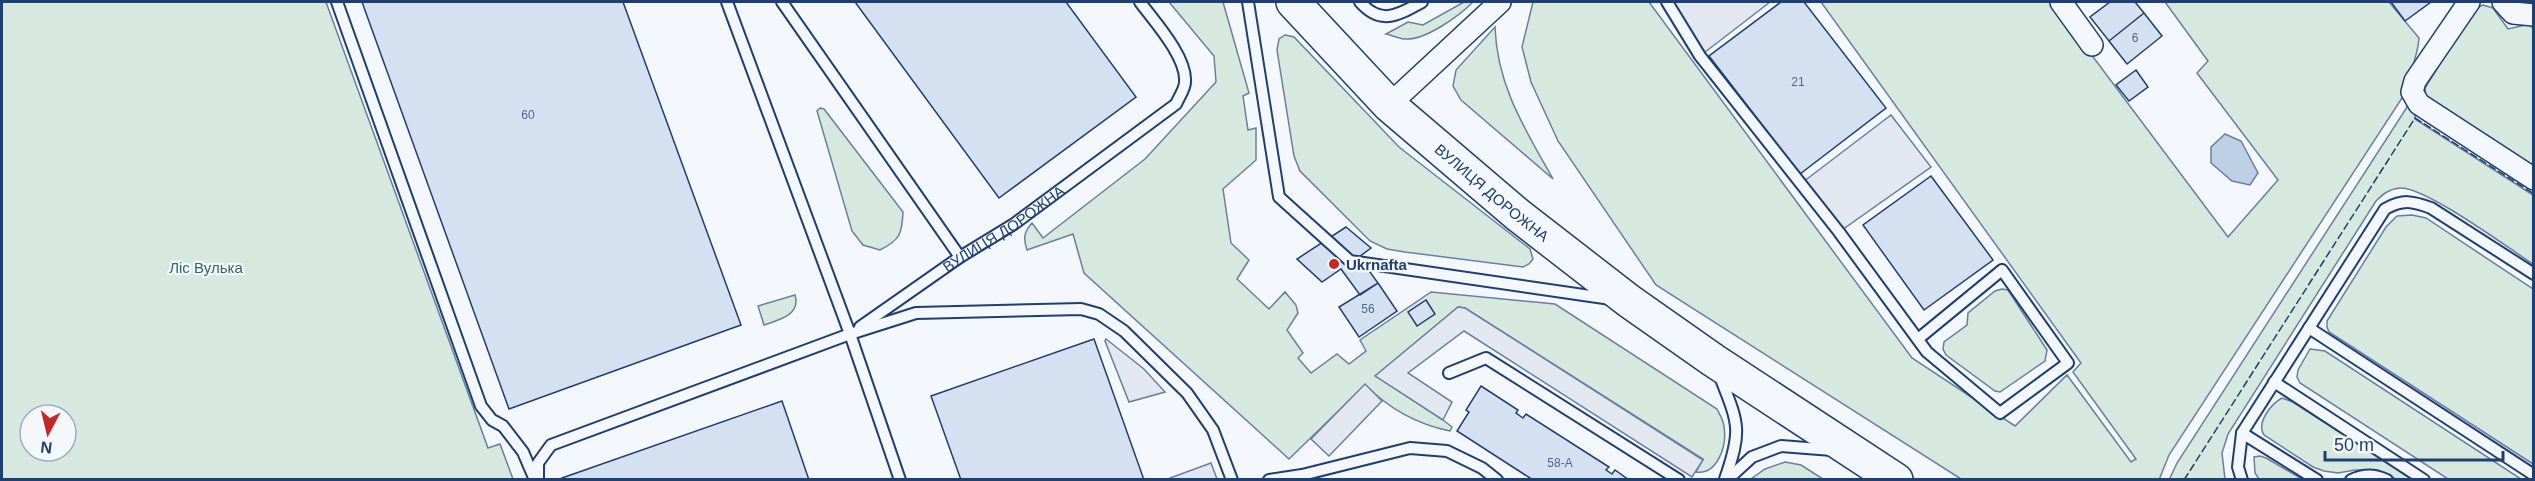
<svg xmlns="http://www.w3.org/2000/svg" width="2535" height="481" font-family="Arial,sans-serif">
<rect width="100%" height="100%" fill="#f4f7fb"/>
<path fill="#d7e8df" stroke="#687fa3" stroke-width="1.5" fill-rule="evenodd" d="M2 2H326L488 448 500 444 513 479H2ZM30 415H66V451H30Z
M1169 2H1223L1249 93 1243 96 1248 130 1256 128V160L1223 189 1231 243 1249 260 1237 279 1269 309 1285 292 1296 305 1298 313 1287 330 1303 353 1298 358 1311 373 1337 354 1349 364 1366 351 1360 340 1431 292 1555 304 1717 409C1720 415 1724 421 1724 427 1727 445 1718 475 1696 472L1703 459 1465 308 1458 307 1376 376 1443 420 1452 427 1450 431C1416 424 1390 409 1365 385L1289 459 1084 273 1073 234 1027 250C1023 238 1024 232 1032 223L1043 238 1145 159 1216 82 1214 56Z
M1464 2H1473C1459 16 1425 41 1404 39 1398 38 1391 35 1386 34L1408 22 1423 25Z
M1533 2H1649L1912 358 2015 426 2067 375 2131 462 2136 459 2073 372 2081 363 1821 2H2052L2228 237 2278 180 2197 73 2208 61 2165 2H2389L2419 38C2418 58 2408 75 2404 95L2169 455 2159 480 1961 479 1656 285 1558 141 1531 82 1522 47Z
M2483 5 2493 8 2508 29 2530 24 2534 31 2533 172 2426 98 2425 88 2474 9Z
M1495 27C1497 86 1525 129 1553 179L1461 100 1453 86 1456 70Z
M1285 35 1294 37 1399 147 1530 249 1533 259 1529 264 1523 267 1405 252 1387 249 1370 241 1300 171 1294 156 1277 50 1279 39Z
M2409 104 2415 112V119L2533 195V264C2508 248 2426 187 2400 188 2389 189 2383 194 2376 201L2228 434 2222 453 2225 479 2169 480 2177 463Z
M820 108 824 109 903 212C902 234 900 240 880 250L863 245 852 231 817 111Z
M2412 215 2426 218 2533 289V464L2329 332 2327 327V321L2386 227 2397 216Z
M2002 289 2008 290 2047 350 2045 361 2000 392 1995 391 1946 355 1943 349 1944 342 1967 325 1968 313 1995 291Z
M795 295C801 315 779 320 764 325L758 306Z
M2310 349 2325 351 2521 479H2448L2300 383 2297 377 2298 370Z
M2282 398 2293 402 2414 479H2396L2377 470H2355L2338 473 2324 471 2313 467 2264 435C2256 423 2271 404 2282 398Z
M2260 456 2266 458 2302 479H2259L2255 473 2254 457Z
M1785 462 1801 465 1823 479H1751L1765 469Z"/>
<path fill="#e3e8f0" stroke="#687fa3" stroke-width="1.5" d="M1667 2H1770L1700 56Z
M1891 115 1931 167 1839 232 1799 185Z
M1458 307 1465 308 1703 460 1692 477 1464 331 1408 373 1452 402 1443 420 1375 376Z
M1106 339 1144 369 1165 392 1129 402 1105 341Z
M1365 384 1382 401 1329 456 1311 439Z
M1211 463 1217 479H1171L1170 478Z"/>
<path fill="#bed0e5" stroke="#687fa3" stroke-width="1.5" d="M2225 134 2241 141 2258 173 2250 185 2232 181 2211 163V147Z"/>
<path fill="#d5e0f0" stroke="#1d3f73" stroke-width="1.5" d="M362 2H623L741 325 509 409Z
M855 2H1066L1136 97 999 198Z
M1781 2H1804L1886 108 1800 174 1709 56Z
M2110 2H2135L2144 13 2109 41 2090 17Z
M2391 2H2431L2405 21Z
M2144 13 2162 36 2127 64 2109 41Z
M2136 70 2148 87 2129 101 2116 85Z
M1931 176 1993 260 1924 310 1863 225Z
M1346 227 1371 248 1359 257 1378 283 1360 295 1341 269 1322 282 1297 259Z
M1378 283 1397 311 1359 337 1339 307Z
M1426 300 1435 314 1417 326 1408 312Z
M1094 339 1144 480H961L931 396Z
M1481 386 1518 410 1516 413 1523 418 1526 414 1609 467 1606 470 1612 474 1615 470 1629 480H1533L1457 431 1469 412 1466 410Z
M782 401 809 480H563L562 478Z"/>
<g fill="none" stroke-linecap="round" stroke-linejoin="round">
<g stroke="#1d3f73" stroke-width="14">
<g id="lane">
<path d="M337 2 481 406 492 420 503 426 523 452 535 480"/>
<path d="M727 2 850 334 900 480"/>
<path d="M782 2 960 257"/>
<path d="M1248 2 1279 197 1350 261 1611 299"/>
<path d="M1360 2C1381 26 1398 15 1422 2"/>
<path d="M1667 2 1700 56 1839 232 1927 352 2000 413 2068 363 2002 270 1918 339"/>
<path id="s1" d="M860 327 960 257 1014 224 1176 104C1179 97 1185 89 1185 82 1187 57 1154 21 1140 2"/>
<path d="M2309 328 2534 475"/>
<path d="M1449 373 1486 358 1679 480"/>
<path d="M1719 374C1738 423 1743 428 1725 479"/>
<path d="M2274 382 2424 480"/>
<path d="M2242 433 2317 480"/>
<path d="M538 480V463L551 445 850 334 916 313 1081 309 1099 314 1124 331 1187 393 1213 430 1232 480"/>
<path d="M1269 480 1302 475 1410 448 1447 451 1482 468 1497 480"/>
<path d="M1727 480 1752 457 1781 446 1832 450"/>
<path d="M2242 480 2238 467 2242 433 2385 209C2403 199 2412 201 2431 208L2534 274"/>
<path d="M2351 480C2364 474 2374 474 2387 480"/>
</g>
</g>
<g stroke="#1d3f73" stroke-width="24">
<path id="street" d="M2061 2 2092 45
M2469 2 2415 81 2412 92 2419 104 2534 179
M2503 2 2513 13 2534 15
M1389 105 1500 2"/>
</g>
<g stroke="#1d3f73" stroke-width="36">
<g id="primary">
<path id="s2" d="M1293 2 1389 105 1518 215 1629 301 1713 360 1896 480"/>
</g>
</g>
<use href="#lane" stroke="#f4f7fb" stroke-width="10"/>
<use href="#street" stroke="#f4f7fb" stroke-width="21"/>
<use href="#primary" stroke="#f4f7fb" stroke-width="33"/>
<path stroke="#1d3f73" stroke-width="1.5" stroke-dasharray="8 3" stroke-linecap="butt" d="M2184 480 2415 118 2534 194"/>
</g>
<circle fill="#c62828" stroke="#f4f7fb" stroke-width="2" cx="1334" cy="264" r="6"/>
<g text-anchor="middle" dominant-baseline="central" stroke-width="4.5" stroke-linejoin="round" paint-order="stroke">
<g font-size="12" fill="#4b6792">
<text x="2135" y="38">6</text>
<text x="1798" y="82">21</text>
<text x="528" y="115">60</text>
<text x="1368" y="309">56</text>
<text x="1560" y="463">58-А</text>
</g>
<g font-size="15" fill="#1d3f73" stroke="#f4f7fb">
<text stroke="none"><textPath href="#s2" startOffset="276">ВУЛИЦЯ ДОРОЖНА</textPath></text>
<text stroke="none"><textPath href="#s1" startOffset="174">ВУЛИЦЯ ДОРОЖНА</textPath></text>
</g>
<g font-size="15" font-weight="bold" fill="#1d3f73" stroke="#f4f7fb" text-anchor="start">
<text x="1346" y="264">Ukrnafta</text>
</g>
<g font-size="15" fill="#2c6c60" stroke="#f4f7fb">
<text x="206" y="267">Ліс Вулька</text>
</g>
</g>
<rect width="2535" height="481" fill="none" stroke="#1d3f73" stroke-width="6"/>
<g transform="translate(48 433) rotate(187)"><circle r="28" fill="#f4f7fb" stroke="#9eadc5" stroke-width="1.5"/>
<path d="M0-4.5L10 22L0 15L-10 22Z" fill="#c62828"/>
<text y="-9" font-size="16" font-weight="bold" text-anchor="middle" fill="#1d3f73">N</text>
</g>
<path d="M2325 451v9h178v-9" fill="none" stroke="#1d3f73" stroke-width="3"/>
<text x="2334" y="451" font-size="18" fill="#1d3f73" stroke="#f4f7fb" stroke-width="4.5" paint-order="stroke">50 m</text>
</svg>
